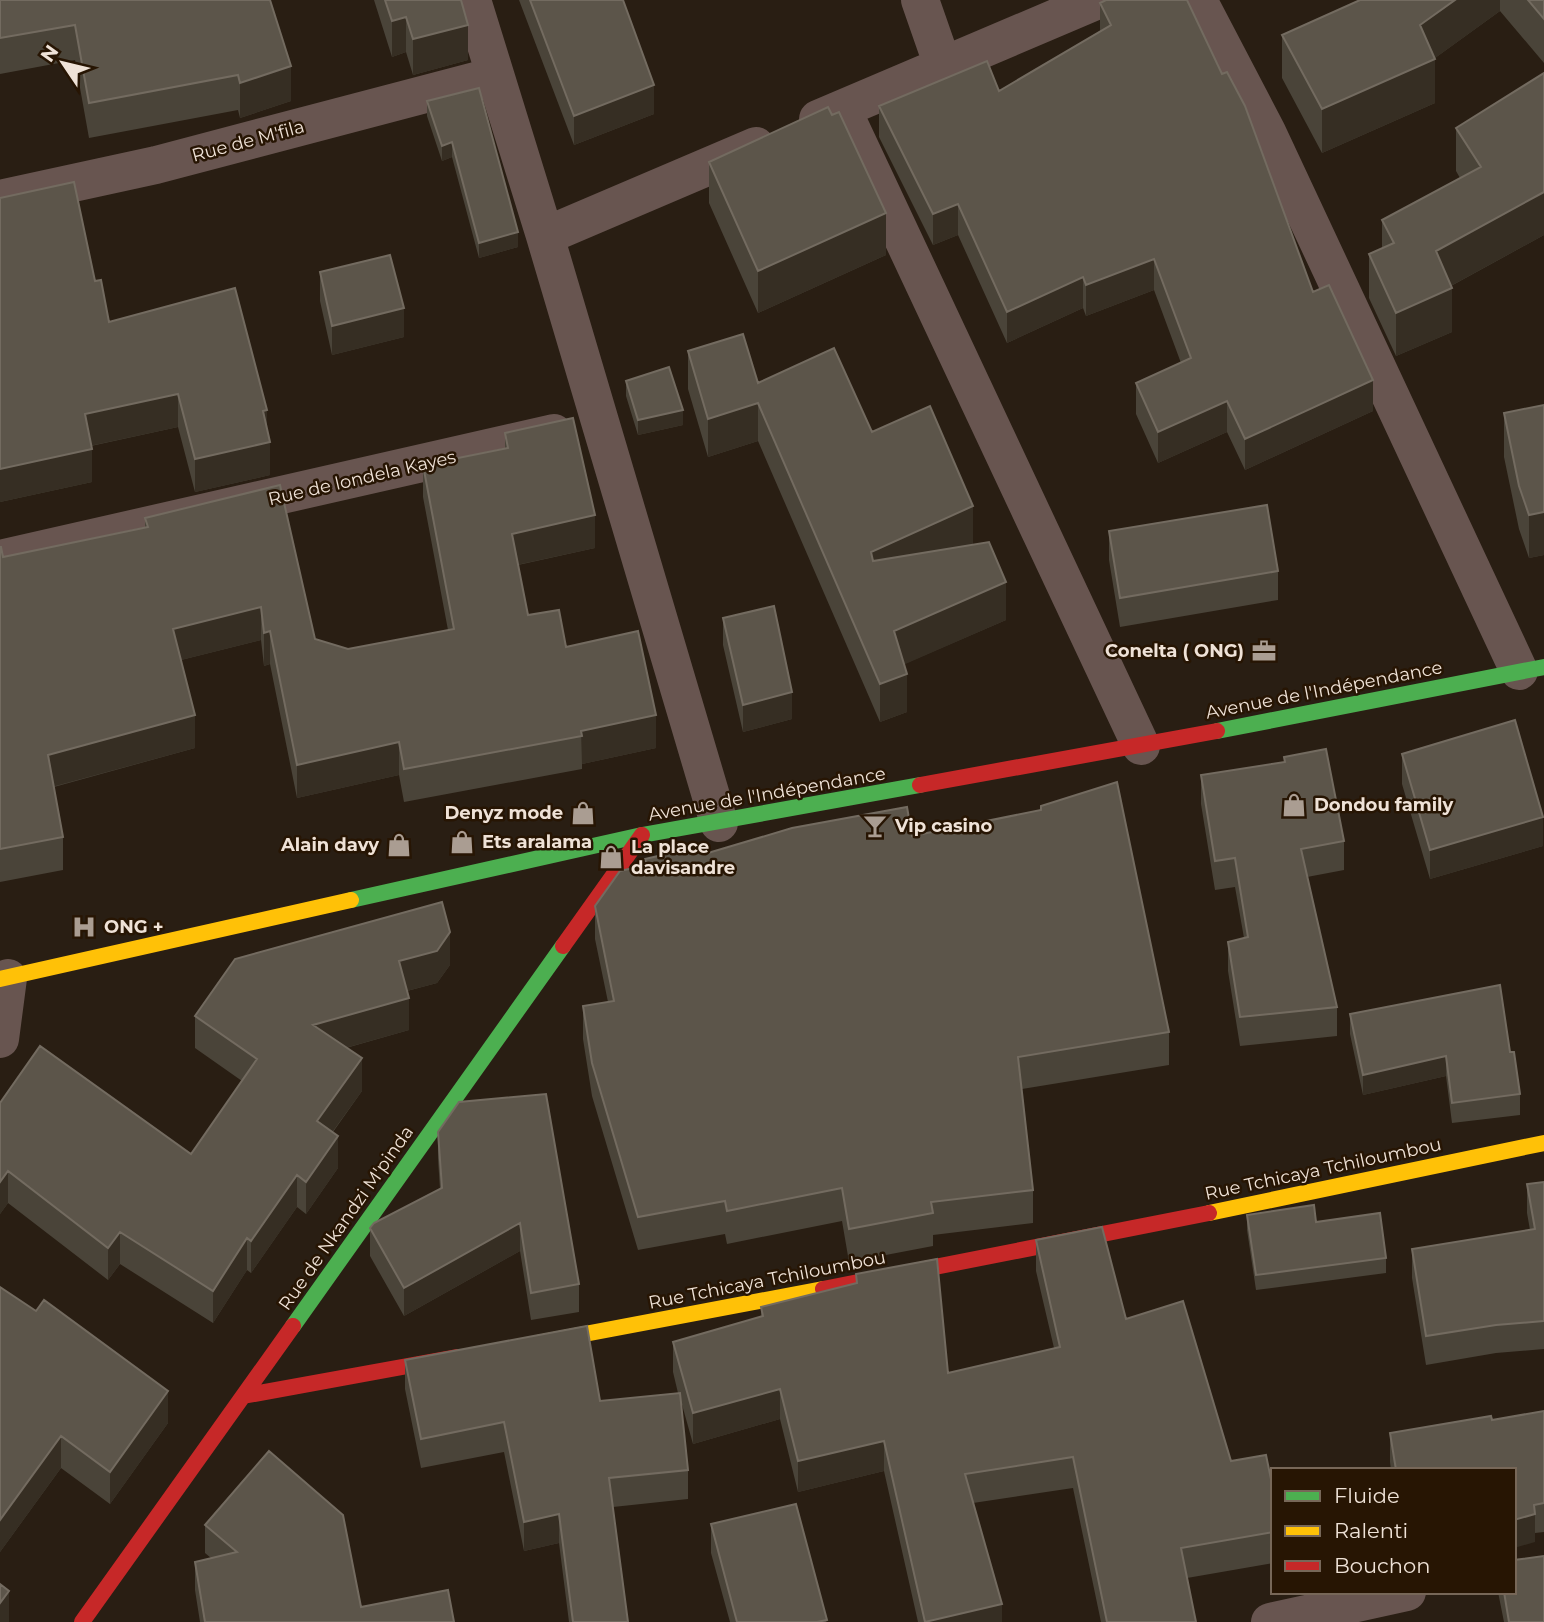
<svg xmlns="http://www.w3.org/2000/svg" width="1544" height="1622" font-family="Montserrat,sans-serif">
<rect width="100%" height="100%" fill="#291e13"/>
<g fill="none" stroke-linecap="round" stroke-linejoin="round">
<path stroke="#685550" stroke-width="38" d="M472 0 545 236 719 823
M920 0 943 66
M1198 0 1267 132 1519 671
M842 109 1141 746
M818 119 1098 0
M0 199 156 165 494 76
M545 236 756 146
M0 559 554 433
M0 1039 8 978
M1270 1622 1407 1592"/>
<path stroke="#4caf50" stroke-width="16" d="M1217 731 1544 667
M351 900 642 835 920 785
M293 1326 563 946"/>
<path stroke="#ffc107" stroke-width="16" d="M0 979 351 900
M1209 1213 1544 1143
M537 1343 823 1289"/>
<path stroke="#c62828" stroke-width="16" d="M920 785 1217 731
M563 946 642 835
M823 1289 1209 1213
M243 1396 457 1357
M82 1622 293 1326"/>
</g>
<path fill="#4a4439" d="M0 0H270L291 101 240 118 238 110 89 138 75 60 0 74Z
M374 0H461L468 60 413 75 406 52 392 57Z
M519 0H623L654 114 574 145Z
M1360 0H1544V63L1500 11 1435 58V103L1322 153 1282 78V35Z
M1100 3 1313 292 1373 411 1245 470 1227 432 1158 463 1136 414V383L1181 363 1154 290 1086 316 1083 308 1007 343 958 235 933 245 879 137V106L999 91 1100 31Z
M1544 73V235L1451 286 1452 332 1396 356 1369 298V254L1382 248V220L1460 178 1456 171V128Z
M427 101 518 247 479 258 452 157 442 161 427 116Z
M709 162 886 255 758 313 709 203Z
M320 272 404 337 332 355 320 301Z
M95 281 109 322 267 428 270 475 195 492 178 427 91 446 92 482 0 502Z
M688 351 872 432 973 544 1006 620 904 664 907 712 880 722 758 441 708 457 688 389Z
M626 381 683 425 638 435 626 396Z
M1544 405V555L1529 558 1519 529 1504 457V413Z
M505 433 595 548 518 565 528 615 566 647 656 748 582 764V769L404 802 399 775 297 798 270 664 264 666 261 640 181 660 195 748 54 787 63 837V870L0 882V547L3 557 145 527V518L315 639 348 649 448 630 423 497V465L505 448Z
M1109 531 1278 571V600L1120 627 1109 560Z
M723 618 792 719 743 732 723 645Z
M1402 754 1543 846 1430 879 1402 784Z
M1284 757 1344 841V870L1307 877 1337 1007V1036L1240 1046 1228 971V942L1244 938 1235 887 1215 890 1201 804V775L1284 762Z
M1041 806 1169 1032V1065L1022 1089 1033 1190V1223L933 1235V1246L849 1262 842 1221 727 1244 725 1234 638 1250 592 1096 583 1039V1006L608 1002 595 939V906L645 866V859L912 836 1041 810Z
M450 965 437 983 407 991 409 1030 346 1048 362 1091 333 1132 338 1168 306 1214 297 1207 251 1273 247 1270 213 1323 120 1264 108 1280 8 1203 0 1214V1103L191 1154 242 1081 195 1048V1016Z
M1350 1014 1510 1052 1520 1094V1115L1452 1123 1446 1076 1363 1095 1350 1034Z
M438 1132 579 1284V1312L531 1320 520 1251 404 1316 370 1256V1228L440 1189 438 1159Z
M1544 1182V1349L1496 1353 1426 1365 1412 1278V1249L1530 1230 1527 1213V1184Z
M1247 1215 1386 1258V1273L1256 1290 1247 1230Z
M1036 1240 1126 1319 1231 1461 1273 1489V1563L1187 1578 1196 1622H1101L1073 1488 973 1503 1002 1622H918L884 1471 798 1492 780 1419 693 1444 681 1401 688 1470V1499L613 1507 628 1622H569L559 1543 524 1551 504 1452 421 1468 405 1389V1360L600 1401 678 1393 673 1372V1342L761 1317V1307L856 1283V1274L948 1373 1054 1348 1036 1271Z
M0 1287 168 1423 110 1504 61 1468 0 1552Z
M1544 1411V1532L1535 1533V1542L1514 1470H1391L1390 1462V1433L1492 1420Z
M711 1524 827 1622H730L711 1553Z
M205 1525 361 1607 454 1622H200L195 1590V1562L211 1558 205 1553Z
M1498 1592H1514L1544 1622H1504Z"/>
<path fill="#362e23" d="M1455 0H1500V11L1431 61 1435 59V103L1322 153V109L1420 25Z
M406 17V52L392 57V21Z
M468 25V60L413 75V39Z
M291 66V101L240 118V83Z
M654 85V114L574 145V116Z
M452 142V157L442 161V146Z
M1544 192V235L1436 294V251Z
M958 204V235L933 245V214Z
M886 213V255L758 313V271Z
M518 232V247L479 258V243Z
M1154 259V290L1086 316V285Z
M1083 277V308L1007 343V312Z
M1452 288V332L1396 356V313Z
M404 308V337L332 355V326Z
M1373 380V411L1245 470V439Z
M178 394V427L85 447V414Z
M1227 401V432L1158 463V432Z
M758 403V441L708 457V419Z
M267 410V443L270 442V475L195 492V459L263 411Z
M683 410V425L638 435V420Z
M92 449V482L0 502V469Z
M973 506V545L871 590V552Z
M1544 512V555L1529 558V515Z
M595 515V548L512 566V534Z
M1006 582V620L894 669V631Z
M261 607V640L173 662V629Z
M270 631V664L264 666V633Z
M907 674V712L880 722V684Z
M792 692V719L743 732V705Z
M195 715V748L48 788V755Z
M656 715V748L582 764 581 731Z
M399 742V775L297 798V765Z
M1543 817V846L1430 879V850Z
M450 932V965L437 983 399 993V961Z
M409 998V1030L313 1057V1025Z
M1446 1056V1076L1363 1095V1075Z
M362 1058V1091L317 1153V1121Z
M338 1136V1168L306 1214V1182Z
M8 1171V1203L0 1214V1182Z
M297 1175V1207L251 1273V1241Z
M520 1223V1251L404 1316V1288Z
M120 1232V1264L108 1280V1248Z
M247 1238V1270L213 1323V1291Z
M780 1389V1419L693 1444V1413Z
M168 1391V1423L110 1504V1472Z
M61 1436V1468L0 1552V1520Z
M884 1441V1471L798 1492V1461Z
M559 1514V1543L524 1551V1522Z
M1535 1514V1542L1514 1548V1520Z
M9 1591V1622H0V1603Z
M1002 1604V1622H926Z"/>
<path fill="#5c554a" stroke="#736b60" stroke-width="2" d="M0 0H270L291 66 240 83 238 75 89 103 75 25 0 38Z
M385 0H461L468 25 413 39 406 17 392 21Z
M530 0H623L654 85 574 116Z
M1106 0H1187L1222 74 1227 72 1245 106 1313 292 1329 285 1373 380 1245 439 1227 401 1158 432 1136 383 1191 358 1154 259 1086 285 1083 277 1007 312 958 204 933 214 879 106 987 61 999 91 1111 25 1100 3Z
M1360 0H1455L1420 25 1435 59 1322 109 1282 35Z
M1528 0H1544V19Z
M1544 73V192L1436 251 1452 288 1396 313 1369 254 1394 243 1382 220 1481 167 1456 128Z
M479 88 518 232 479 243 452 142 442 146 427 101Z
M828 107 832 115 839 112 886 213 758 271 709 162Z
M74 182 95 281 101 280 109 322 235 288 267 410 263 411 270 442 195 459 178 394 85 414 92 449 0 469V198Z
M390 255 404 308 332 326 320 272Z
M743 334 758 383 834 348 872 432 930 406 973 506 871 552 873 561 989 542 1006 582 894 631 907 674 880 684 758 403 708 419 688 351Z
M669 367 683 410 638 420 626 381Z
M1544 405V512L1529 515 1519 486 1504 413Z
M573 418 595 515 512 534 528 615 559 610 566 647 638 631 656 715 581 731 582 736 404 769 399 742 297 765 270 631 264 633 261 607 173 629 195 715 48 755 63 837 0 849V547H1L3 557 148 527 145 518 280 485 315 639 348 649 454 629 423 465 508 448 505 433Z
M1267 505 1278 571 1120 598 1109 531Z
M774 606 792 692 743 705 723 618Z
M1515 720 1543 817 1430 850 1402 754Z
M1326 749 1344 841 1301 849 1337 1007 1240 1017 1228 942 1248 937 1235 858 1215 861 1201 775 1285 762 1284 757Z
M1117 782 1169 1032 1018 1057 1033 1190 931 1202 933 1213 849 1229 842 1188 727 1211 725 1201 638 1217 592 1063 583 1006 614 1001 595 906 620 871 647 865 645 859 706 845 708 853 792 828 907 807 912 836 1041 810V806Z
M442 902 450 932 437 951 399 961 409 998 313 1025 362 1058 317 1121 338 1136 306 1182 297 1175 251 1241 247 1238 213 1291 120 1232 108 1248 8 1171 0 1182V1103L40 1046 191 1154 257 1059 195 1016 235 959Z
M1500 985 1510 1052H1514L1520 1094 1452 1103 1446 1056 1363 1075 1350 1014Z
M546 1094 579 1284 531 1293 520 1223 404 1288 370 1228 374 1223 442 1188 438 1132 459 1102Z
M1544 1182V1321L1496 1325 1426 1336 1412 1249 1535 1229 1527 1184Z
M1314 1205 1316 1222 1380 1213 1386 1258 1256 1275 1247 1215Z
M1102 1227 1126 1319 1183 1301 1231 1461 1266 1455 1273 1489V1532L1181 1548 1196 1622H1107L1073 1457 965 1474 1002 1604 925 1622 884 1441 798 1461 780 1389 693 1413 673 1342 763 1316 761 1307 857 1283 856 1274 937 1259 948 1373 1060 1347 1036 1240Z
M0 1287 36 1311 44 1300 168 1391 110 1472 61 1436 0 1520Z
M587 1326 600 1401 680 1393 688 1470 609 1478 628 1622H573L559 1514 524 1522 504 1422 421 1439 405 1360Z
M1544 1411V1503L1534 1505 1535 1514 1514 1520V1470H1396L1390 1433 1491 1416 1492 1420Z
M269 1451 343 1515 361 1607 448 1590 454 1622H205L195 1562 237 1552 205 1525Z
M796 1504 827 1620 817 1622H737L711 1524Z
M1544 1556V1622H1509L1504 1592H1514V1560Z
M0 1584 9 1591 0 1603Z"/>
<defs>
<g id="office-bare" transform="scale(1.89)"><path d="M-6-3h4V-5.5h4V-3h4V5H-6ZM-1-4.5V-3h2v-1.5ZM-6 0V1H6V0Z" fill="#aa9d92" stroke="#271503" stroke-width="2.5" paint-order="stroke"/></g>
<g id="shop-bare" transform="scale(1.89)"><path d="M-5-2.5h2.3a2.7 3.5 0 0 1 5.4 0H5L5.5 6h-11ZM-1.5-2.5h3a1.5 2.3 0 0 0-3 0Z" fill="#aa9d92" stroke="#271503" stroke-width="2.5" paint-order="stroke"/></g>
<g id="bar-bare" transform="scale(1.89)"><path d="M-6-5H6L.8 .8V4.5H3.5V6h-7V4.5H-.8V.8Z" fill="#aa9d92" stroke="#271503" stroke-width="2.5" paint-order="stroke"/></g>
<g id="hospital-bare" transform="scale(1.89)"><path d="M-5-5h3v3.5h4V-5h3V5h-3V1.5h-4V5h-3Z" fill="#aa9d92" stroke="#271503" stroke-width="2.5" paint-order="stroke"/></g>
</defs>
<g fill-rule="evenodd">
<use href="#office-bare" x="1264" y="651"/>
<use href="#shop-bare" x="1294" y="805"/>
<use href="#shop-bare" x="583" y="813"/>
<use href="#bar-bare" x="875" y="826"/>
<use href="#shop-bare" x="462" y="842"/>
<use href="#shop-bare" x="399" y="845"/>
<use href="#shop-bare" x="611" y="857"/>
<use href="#hospital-bare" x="84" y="927"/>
</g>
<g text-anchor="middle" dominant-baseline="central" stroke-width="5" stroke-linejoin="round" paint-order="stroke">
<g font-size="18" fill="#efe2d7" stroke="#271503">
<text transform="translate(248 141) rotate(-15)">Rue de M'fila</text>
<text transform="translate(362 478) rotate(-13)">Rue de londela Kayes</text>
<text transform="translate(1324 690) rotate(-11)">Avenue de l'Indépendance</text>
<text transform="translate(767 794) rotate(-10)">Avenue de l'Indépendance</text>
<text transform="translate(1323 1169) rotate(-12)">Rue Tchicaya Tchiloumbou</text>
<text transform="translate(346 1218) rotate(-55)">Rue de Nkandzi M'pinda</text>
<text transform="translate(767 1280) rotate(-11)">Rue Tchicaya Tchiloumbou</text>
</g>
<g font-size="18" font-weight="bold" fill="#efe2d7" stroke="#271503" text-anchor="start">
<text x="1244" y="651" text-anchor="end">Conelta ( ONG)</text>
<text x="1314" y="805">Dondou family</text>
<text x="563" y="813" text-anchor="end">Denyz mode</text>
<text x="895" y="826">Vip casino</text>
<text x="482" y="842">Ets aralama</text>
<text x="379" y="845" text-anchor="end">Alain davy</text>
<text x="631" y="847">La place<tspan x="631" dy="21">davisandre</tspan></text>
<text x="104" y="927">ONG +</text>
</g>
</g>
<rect x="1271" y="1468" width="245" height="126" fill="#271503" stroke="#776758" stroke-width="2"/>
<rect x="1285" y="1491" width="35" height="10" fill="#4caf50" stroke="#776758" stroke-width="2"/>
<text x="1334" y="1503" font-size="21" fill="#efe2d7">Fluide</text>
<rect x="1285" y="1526" width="35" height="10" fill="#ffc107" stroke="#776758" stroke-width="2"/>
<text x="1334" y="1538" font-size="21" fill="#efe2d7">Ralenti</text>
<rect x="1285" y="1561" width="35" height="10" fill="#c62828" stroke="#776758" stroke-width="2"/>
<text x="1334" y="1573" font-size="21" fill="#efe2d7">Bouchon</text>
<g transform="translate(63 63) rotate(305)" stroke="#271503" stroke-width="5" paint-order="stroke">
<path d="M0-5L12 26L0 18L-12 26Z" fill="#efe2d7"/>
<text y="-10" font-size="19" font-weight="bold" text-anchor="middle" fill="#efe2d7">N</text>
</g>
</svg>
